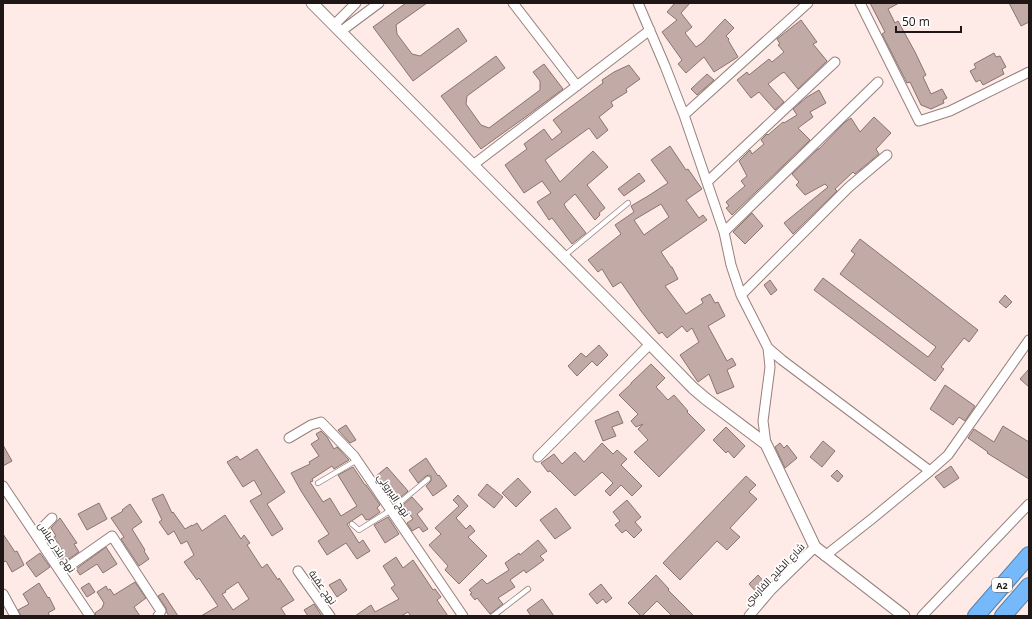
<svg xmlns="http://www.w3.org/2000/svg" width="1032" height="619" font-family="'Open Sans',Cairo,sans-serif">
<rect width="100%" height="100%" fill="#feeae6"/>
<path fill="#c2aba7" stroke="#8a7470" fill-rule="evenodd" d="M406 3H427L396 25 397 34 412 54 420 56 458 28 467 41 413 81 373 27Z
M675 3H690L681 13 692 27 685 33 696 47 702 43 725 19 734 28 726 36 729 39 728 40 738 57 714 72 704 57 686 73 678 64 682 60 662 32 677 20 667 12Z
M870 3H899L888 9 895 23 898 21 915 52 926 75 923 77 931 94 942 89 947 98 943 100 944 103 931 109 921 105 910 82 907 83 882 34 885 32Z
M1009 3H1029V22L1021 26Z
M801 20 817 42 813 44 827 61 798 89 784 72 783 73H782L768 84 784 102 775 110 759 92 751 98 737 80 747 72 749 75 769 59 772 62 784 52 778 45 780 44 777 39Z
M994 53 996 57 1000 56 1006 67 1002 69 1004 74 983 85 980 80 976 82 970 71 976 68 974 64Z
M496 56 505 68 467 96 466 104 481 125 489 128 540 90V81L533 72 544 64 563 89 524 118 481 149 441 96Z
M629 65 640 79 626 89 627 92 611 102 613 106 599 117 608 130 597 139 589 128 545 160 560 182 593 151 608 167 587 185 605 208 599 213 600 215 595 220 575 194 564 204 566 208 586 233 572 244 552 218 549 220 537 202 551 193 542 181 524 193 505 165 527 149 524 144 544 129 552 140 562 132 553 120 603 83 602 80 614 72Z
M707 74 714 80 697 95 691 89Z
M819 90 826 103 810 112 813 117 798 128 810 140 732 215 726 208 729 206 726 202 745 186 741 181 747 176 739 161 750 150 752 154 764 144 761 140 767 134 768 135 783 122 784 123 797 115 793 109 807 97Z
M874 117 891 133 876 149 879 154 855 174 853 172 835 189 837 191 793 234 784 223 828 187 825 184 805 195 796 185 799 182 792 174 818 149H819L845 122 851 118 860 132Z
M670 146 686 170 688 169 702 189 686 200 699 218 703 215 707 220 661 252 671 267H672L678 279 665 286 686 314 703 303 701 299 710 294 715 303 718 302 725 316 708 326 727 361 732 358 736 365 727 370 734 387 717 394 709 374 698 382 680 355 699 342 692 328 687 332 682 326 667 338 662 332 659 334 641 311 621 282 613 287 602 269 598 272 588 260 621 234 615 225 634 212 631 206 648 196 668 183 651 160ZM661 204 669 217 644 235 634 220Z
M639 173 645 181 624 196 618 189Z
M752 213 763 226 745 244 733 232Z
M860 239 978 330 969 342 964 338 941 367 944 369 935 381 814 290 823 278 928 357 936 347 840 274 855 254 851 251Z
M770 280 777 290 771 295 764 285Z
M1005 295 1012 302 1006 308 999 302Z
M599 345 608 355 597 366 592 361 577 376 568 366 581 353 586 357Z
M651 364 665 378 656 387 668 400 674 395 688 411 687 412 705 430 659 477 634 452 648 440 638 429 643 424 636 427 631 421 638 414 619 395 631 384V383Z
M1029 369V387L1020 379Z
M945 385 975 406 965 421 959 417 953 425 930 409Z
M618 411 623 423 612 427 616 436 603 441 595 421Z
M346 425 356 440 350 443 338 430Z
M1003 426 1029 442V479L987 453 988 452 968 438 974 429 994 442Z
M726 427 745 446 734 458 728 451 726 453 713 440Z
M321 431 327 437 334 449 337 447 349 460 334 469 332 466 312 479 313 481 310 482 323 502 330 498 341 516 357 506 338 475 353 467 365 485H366L380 505 377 508 380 512 370 519 366 520 362 514 347 524 359 543 363 540 370 551 357 559 346 543 327 555 318 541 329 534 301 491 291 473 310 464 309 462 319 456 311 444 319 439 316 434Z
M823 441 835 451 822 467 810 457Z
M602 443 613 454 617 450 627 459 621 465 642 486 632 496 621 485 610 496 605 491 613 483 602 472 575 496 550 471 548 472 541 463 554 454 562 464 575 452 584 462Z
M780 443 784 448 787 445 797 458 785 468 775 447Z
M3 445 12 461 3 466Z
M257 449 285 492 267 504 283 529 272 536 250 501 262 494 254 480 243 487 227 462 237 456 240 460Z
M426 458 438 476 439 475 447 486 433 496 426 486 431 481V476L429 475 426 476 418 483 409 470Z
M951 466 959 478 944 488 935 477Z
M387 467 408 491 394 503 375 477Z
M837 470 843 476 838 482 831 476Z
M746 476 756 485 749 492 757 499 730 528 740 537 727 550 717 541 680 580 663 563Z
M518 478 531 492 516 507 502 493Z
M487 484 503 497 494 508 478 495Z
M163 494 172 513 173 512 185 529 192 525V526L197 523 202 531 225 515 241 539 244 535 250 543 247 545 262 568 267 564 278 580 279 578 294 600 281 608 286 616H201L218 606 199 578 197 580 184 562 194 555 187 541 181 544 174 531 168 535 159 522 162 520 152 499ZM238 582 249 599 233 610 222 594 226 592 225 591Z
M458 495 468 506 456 518 466 529 470 525 475 531 468 537 487 556 459 584 445 570 448 566 429 545 441 534 435 528 459 506 453 500Z
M412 497 423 509 417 514 428 529 423 532 419 527 412 531 407 523 413 519 403 505Z
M627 500 641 517 635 522 642 530 634 538 626 530 622 533 615 525 620 521 613 512Z
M99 503 107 519 87 530 78 514Z
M130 504 142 522 132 529 145 550 144 551 149 559 139 566 121 539 124 537 111 518 123 511 122 510Z
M556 508 571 528 555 539 540 520Z
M388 517 399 534 385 543 374 525Z
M60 518 77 543 74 544 79 552 63 563 57 554 62 550 54 537 56 536 51 528Z
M3 534 15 552 17 551 24 565 12 572 6 561 3 562Z
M538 540 547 551 540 556 544 560 536 566 526 573 524 570 510 580 515 587 498 598 503 604 490 614 477 598 475 600 470 594 472 593 469 590 482 579 487 584 509 570 505 563 519 553 520 555Z
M106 547 117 564 103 573 97 564 80 575 76 569Z
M40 553 50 567 36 577 26 563Z
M396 557 403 568 413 560 433 590 435 589 441 597 437 600 448 616H411L408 612 401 616H355L371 605 375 612 399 599 391 588 395 585 383 566Z
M656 575 669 589 668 590 694 616H672L657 601 642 616H641L628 603Z
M758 575 767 585 758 594 749 584Z
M340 579 347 590 337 597 329 585Z
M135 582 146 598 134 607 140 616H96L95 613 102 608 104 603 97 592 106 586 108 590 110 589 114 595Z
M39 583 48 598 49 597 55 609 48 613 50 616H21L18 610 29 604 23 594Z
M89 583 95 592 87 597 81 588Z
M601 584 612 598 606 603 603 599 597 604 589 594Z
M163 593 178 616H169L167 613 166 608 158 596Z
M542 599 554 616H531L527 610Z
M314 604 322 616H308L304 610Z"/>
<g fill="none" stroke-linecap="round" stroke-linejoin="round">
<g stroke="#97807d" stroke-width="6">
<path id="service" d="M564 256 628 203
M318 483 357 460
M352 524 359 530 391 510 428 479
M493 616 528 589"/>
</g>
<g stroke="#97807d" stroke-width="11">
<path id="minor" d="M513 3 577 86
M638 3 665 66 684 115 724 232 731 265 741 295 768 348 770 367 763 421 766 444
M860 3 919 121 950 111 1029 72
M334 25 356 3
M340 32 379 3
M684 115 808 3
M473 165 650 30
M707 182 835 62
M724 232 878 82
M741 295 849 187 887 155
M768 348 782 360 930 471
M289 438 311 425 321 422 354 456 463 616
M538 457 650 344
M3 486 90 616
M44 539 39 531 52 518
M825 556 873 518 930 471 948 455 1029 340
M65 569 112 536 161 611 158 616
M298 571 330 616
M3 594 15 616
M749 616 771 590 815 547
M922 616 1029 504"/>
</g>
<g stroke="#97807d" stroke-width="13">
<path id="tertiary" d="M312 3 605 298 693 388 706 399 766 444 815 547 904 616"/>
</g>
<g stroke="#5880aa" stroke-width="18">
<path id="motorway" d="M976 616 1029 555
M1003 616 1029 586"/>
</g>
<use href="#service" stroke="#fff" stroke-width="4.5"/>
<use href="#minor" stroke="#fff" stroke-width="9"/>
<use href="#tertiary" stroke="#fff" stroke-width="11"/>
<use href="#motorway" stroke="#76b9fb" stroke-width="16"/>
</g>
<g text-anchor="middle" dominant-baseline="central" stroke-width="3.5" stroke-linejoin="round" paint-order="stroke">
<rect fill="#fff" stroke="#625d5b" stroke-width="1" x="992" y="578" width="20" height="14" rx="3"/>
<g font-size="9" font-weight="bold" fill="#1f1715">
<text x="1002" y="585">A2</text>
</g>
<g font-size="10" fill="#1f1715" stroke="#fff">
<text transform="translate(394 495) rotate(56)">نهج البيروني</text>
<text transform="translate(57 547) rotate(56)">نهج بندر عباس</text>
<text transform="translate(774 574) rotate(-46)">شارع الخليج الفارسي</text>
<text transform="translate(323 587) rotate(55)">نهج عقبة</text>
</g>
</g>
<rect width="1032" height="619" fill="none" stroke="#1f1715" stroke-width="8"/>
<path d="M896 26v6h65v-6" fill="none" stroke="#1f1715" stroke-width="2"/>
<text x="902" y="26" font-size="12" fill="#1f1715" stroke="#ffffff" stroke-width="3" paint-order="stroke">50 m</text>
</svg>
